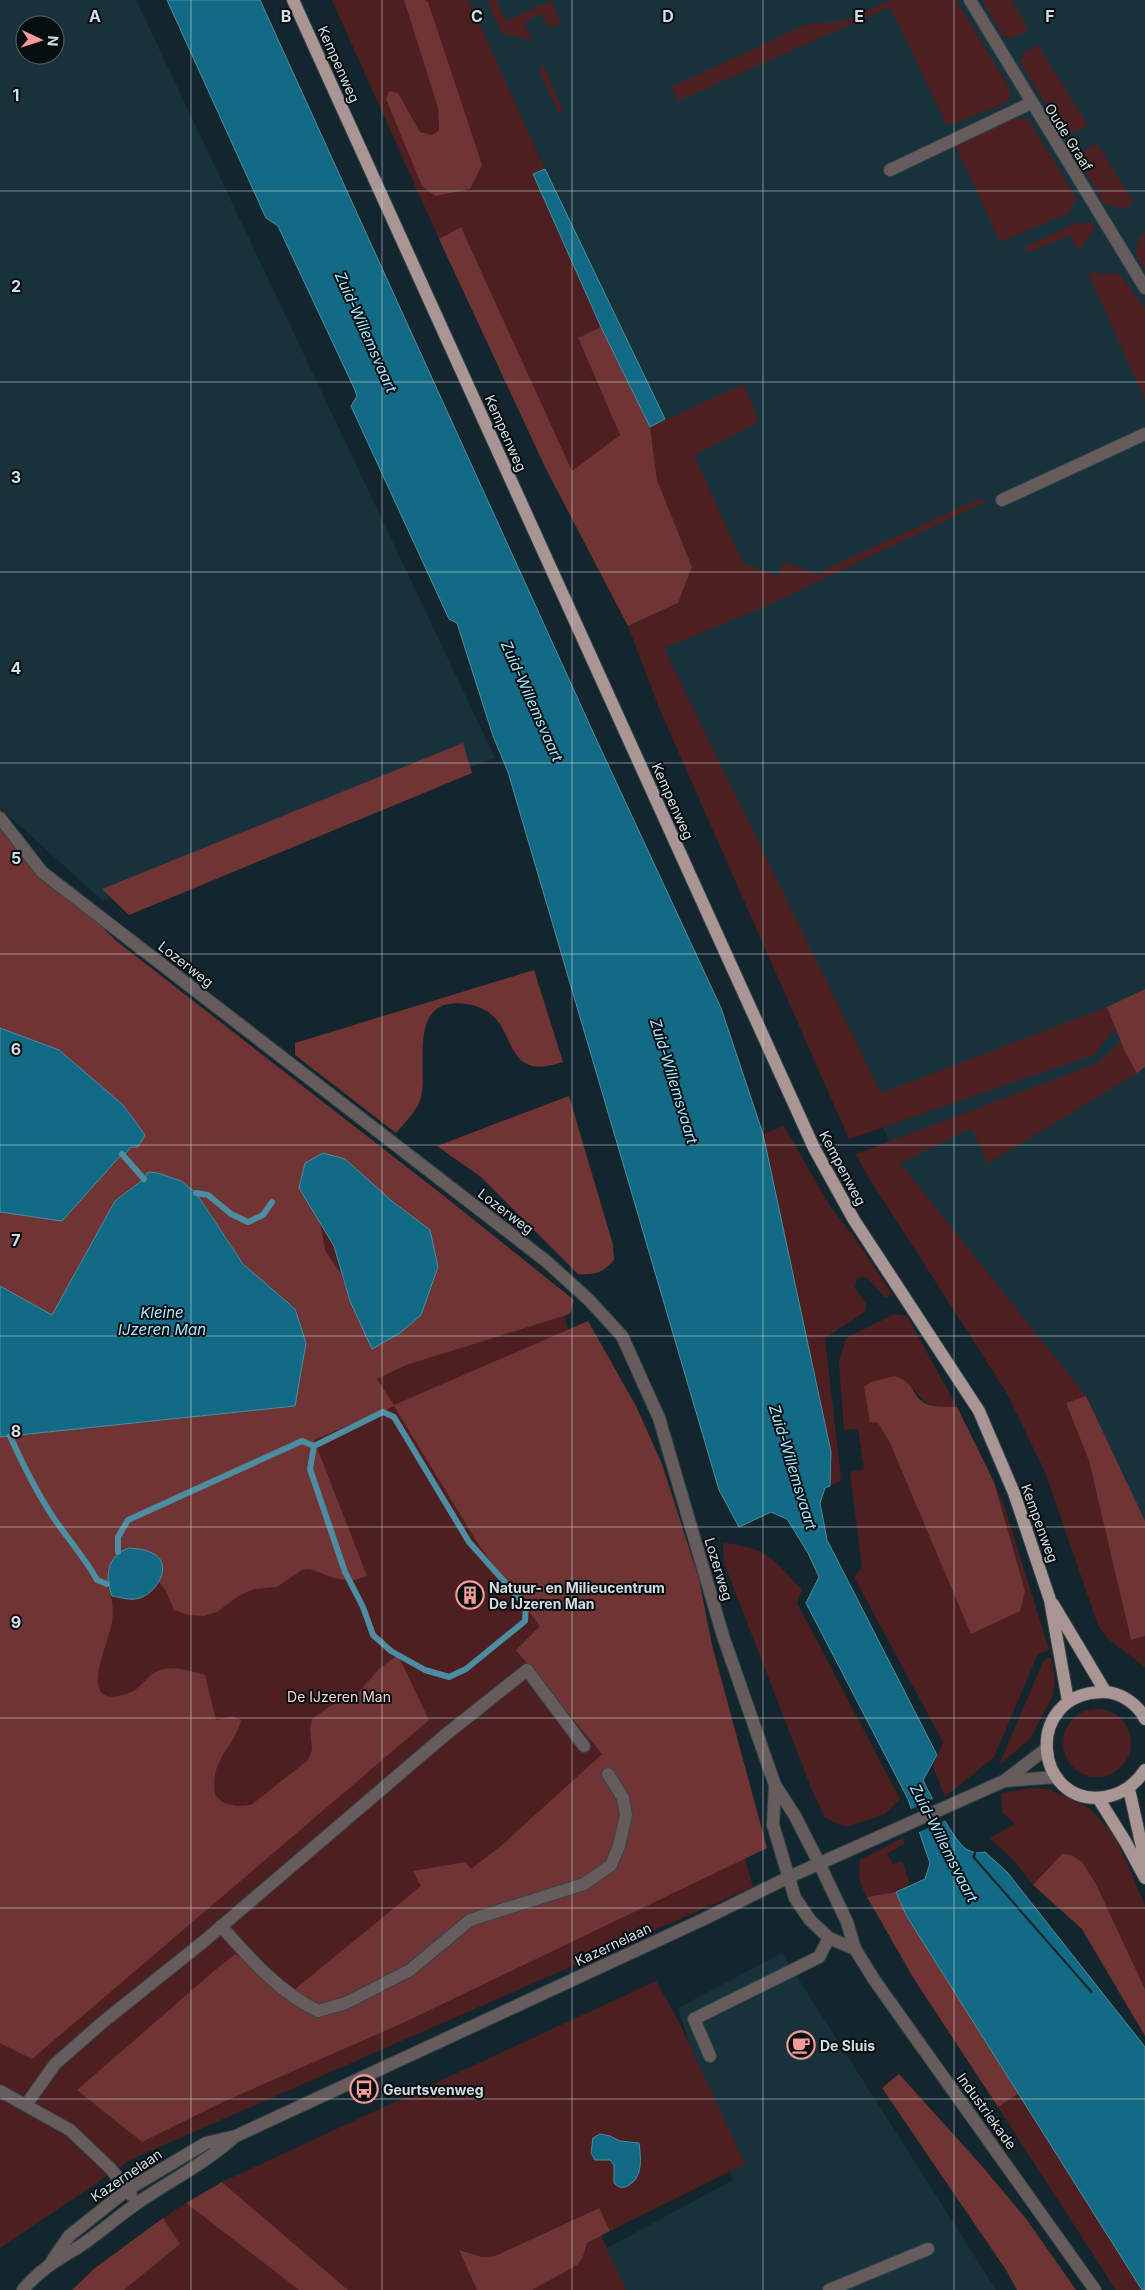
<svg xmlns="http://www.w3.org/2000/svg" width="1145" height="2290" font-family="Inter,sans-serif">
<rect width="100%" height="100%" fill="#14262d"/>
<path fill="#18323c" fill-rule="evenodd" d="M0 0H136L495 758 103 901 0 808ZM25 25H55V55H25Z
M467 0H1145V1522L900 1165 662 647 749 608Z
M782 1953 996 2290H610L594 2255 733 2180 678 2008Z"/>
<path fill="#4e1f20" fill-rule="evenodd" d="M332 0H404L438 108 439 130 432 135 420 132 398 93 386 99 470 189 428 2 425 0H469L545 169 533 175 601 327 578 339 620 435 572 472 461 227 439 239Z
M487 0H496L506 21 551 1 561 23 549 28 541 14 524 22 532 41 502 33Z
M891 0H956L1010 89 1009 98 1004 104 947 126 890 7 678 101 671 87 807 24 845 21Z
M982 0H1012L1028 29 1014 38 1003 36Z
M1038 45 1088 125 1072 134 1063 133 1020 62 1025 52Z
M542 66 545 67 563 112H558L539 70Z
M1013 118 1028 119 1077 199 1069 213 1000 242 954 142Z
M1097 143 1134 203 1124 209 1105 204 1079 160 1085 150Z
M1076 223H1093L1095 229 1078 250 1070 235 1027 253 1025 247Z
M1145 232V269L1136 255 1138 239Z
M1088 273 1120 274 1145 309V400Z
M744 384 759 422 694 455 743 563 778 576 784 562 821 575 827 568 981 498 985 502 764 607 664 648 881 1093 1107 1007 1116 1028 1093 1055 849 1139 660 710 628 626 678 603 692 567 657 480 650 427Z
M0 860 560 1306 700 1694 753 1887 132 2159 0 2248Z
M1121 1041 1137 1073 987 1164 972 1128 900 1163 1086 1396 1066 1403 1089 1461 1131 1640 1145 1636V1667L1108 1639 1098 1625 1045 1472 1005 1390 869 1178 856 1154 1098 1063Z
M784 1126 831 1208 852 1234 892 1294 886 1298 866 1277 857 1278 855 1288 866 1304 865 1312 825 1338 841 1478 839 1482 830 1486 831 1452 763 1134Z
M895 1314 907 1316 957 1407C936 1406 926 1408 914 1389L878 1423 889 1441 971 1633 1025 1591 994 1482 1005 1508 1049 1650 1038 1654 994 1757 945 1797 933 1766 943 1742 854 1577 862 1567 850 1472 864 1469 858 1429 844 1430 839 1363 846 1338Z
M723 1543C768 1548 772 1558 802 1590L797 1603 900 1799 885 1814 850 1826H843L825 1818 812 1790 724 1563Z
M1051 1657 1055 1678 1053 1695 1030 1739 999 1765 1044 1660Z
M1063 1743a34 34 0 1 1 68 0a34 34 0 1 1-68 0Z
M1034 1788 1049 1789 1089 1808 1115 1836 1145 1905V1989L1096 1884 1062 1854 1033 1885 1015 1862 990 1838 1015 1824 1002 1812 1001 1793Z
M904 1837V1844L887 1854 893 1864 902 1861 910 1884 896 1892 867 1897C860 1885 858 1874 860 1860Z
M656 1981 681 2026 745 2164 610 2231 598 2208 495 2256 482 2257 459 2250 477 2290H348L222 2182ZM610 2136 620 2141H635L613 2174 614 2165 592 2146 593 2138Z
M1019 2093 1142 2290H1116L998 2107Z
M186 2203 299 2290H124L180 2244 163 2218Z
M601 2235 626 2290H532L583 2257 587 2243Z"/>
<path fill="#713434" fill-rule="evenodd" d="M404 0H425L428 2 482 165 470 189 435 196 422 186 386 99 389 91 398 93 420 132 432 135 439 130 438 108Z
M461 227 572 471 620 435 578 338 601 327 650 427 657 480 692 567 678 603 628 626 546 469 439 239Z
M463 743 472 773 129 915 102 889Z
M0 809 17 833 63 887 115 940 444 1196 574 1300 570 1314 406 1365 377 1379 394 1405 588 1321 636 1406 662 1464 699 1579 712 1645 767 1848 405 2022 223 2102 142 2142 77 2090 214 1971 235 1954 267 1970 294 1990 421 1886 413 1871 465 1862 471 1869 501 1846 602 1754 516 1650 540 1626 480 1547 394 1406 314 1440 367 1576 351 1581 334 1578 310 1569 302 1570 277 1587 254 1589 240 1595 217 1612 204 1616 189 1615 174 1610 166 1591 159 1582 162 1567 107 1584C112 1596 114 1609 112 1622 108 1646 74 1713 129 1693 137 1690 144 1682 150 1676 165 1662 188 1670 205 1675L216 1720 232 1716 241 1720C233 1751 210 1757 215 1795L224 1803 236 1806 251 1805 308 1760 312 1750 310 1729 312 1719 329 1707 350 1695 358 1693 379 1669 398 1655 429 1720 32 2059 0 2043V1437L295 1406 306 1343 295 1309 243 1264 196 1193 148 1173 144 1179 115 1201 52 1316 0 1286V1212L62 1221 122 1154 127 1153 131 1147 59 1050 0 1028ZM393 1202 430 1230 350 1301 341 1274 325 1250 320 1221Z
M534 970 563 1062C553 1065 539 1069 529 1065 502 1054 513 1012 467 1004 409 995 426 1059 422 1092 420 1109 406 1121 396 1133L295 1055V1043Z
M1145 989V1067L1137 1073 1126 1054 1107 1007Z
M569 1096 613 1245 614 1260C602 1273 596 1275 578 1274L481 1177 437 1146Z
M895 1376C916 1384 910 1393 923 1402 932 1408 947 1406 957 1407L994 1482 1025 1591 1020 1611 971 1634 889 1441 878 1423 870 1422 864 1387 871 1382Z
M1086 1396 1145 1521V1636L1131 1640 1089 1461 1066 1403Z
M1062 1854 1071 1855 1082 1862 1096 1884 1145 1989V2036L1082 1929 1033 1885Z
M896 1892 906 1915 1019 2093 998 2107 914 1979 867 1897Z
M899 2074 981 2165 1027 2220 1076 2290H1017L1006 2270 882 2088Z
M222 2182 348 2290H299L186 2203Z
M599 2208 610 2231 587 2243 583 2257 577 2265 532 2290H477L459 2250 482 2257 495 2256Z
M163 2218 180 2244 124 2290H72L95 2268Z"/>
<path fill="#126a85" stroke="#4c8da1" d="M167 0H260L598 743 721 1008 763 1134 831 1452 830 1486 825 1488 820 1503 827 1540 937 1755 923 1780C930 1795 954 1841 966 1849 971 1852 979 1854 985 1852L1007 1872 1145 2047V2290H1142L906 1915 896 1892 925 1879 930 1863 908 1799 806 1603 819 1577 808 1553 787 1519 771 1512 739 1527 719 1490 508 772 493 736 457 623 449 619 351 406 357 396 355 390 278 226 266 218Z
M545 169 665 419 650 427 601 327 533 174Z
M0 1028 59 1050 123 1105 145 1135 138 1147H131L126 1153 122 1154 62 1221 0 1212Z
M323 1153 345 1159 393 1202 430 1230 438 1267 421 1315 400 1333 372 1349 350 1301 334 1246 299 1188 305 1163Z
M148 1172 158 1173 181 1181 196 1193 243 1264 295 1309 306 1343 295 1406 0 1437V1286L52 1315 115 1201 144 1179Z
M129 1548C139 1549 152 1550 159 1558 171 1573 151 1598 135 1599 127 1600 119 1597 112 1596 104 1576 108 1555 129 1548Z
M600 2134 610 2136 620 2141 639 2143C641 2158 643 2177 629 2185 623 2189 619 2188 614 2183V2165L610 2160H595L591 2153 593 2138Z"/>
<path fill="#14262d" d="M935 1798 948 1819 917 1833 909 1810Z
M975 1850H977L975 1857 1093 1992 1091 1993 972 1857Z"/>
<g fill="none" stroke-linecap="round" stroke-linejoin="round">
<path stroke="#4c8da1" stroke-width="6" d="M122 1154 144 1179
M196 1193 208 1195 231 1214 248 1222 263 1215 272 1202
M10 1436C22 1463 35 1489 51 1514 66 1537 84 1556 97 1580L107 1584
M118 1552V1537L128 1520 302 1441 314 1446 383 1412 394 1417 469 1542 526 1606 525 1621 466 1669 449 1677 425 1670 391 1651 373 1635 363 1607 345 1572 310 1469 314 1446"/>
<g stroke="#33434a" stroke-width="14">
<path id="minor" d="M970 0 1145 288
M890 170 1031 103
M1002 500 1145 434
M0 818 42 872 546 1261 589 1300 622 1336 659 1418 723 1636 775 1785 795 1816 819 1863 847 1922 855 1949 875 1981 1095 2290
M1004 1781 1057 1777
M775 1785 773 1825 795 1898 810 1920 829 1938 855 1949
M221 1926C250 1959 279 1992 318 2011L346 2003 410 1970 470 1920 584 1884 611 1865 619 1846 626 1815 623 1798 608 1774
M710 2056 694 2019 819 1957 829 1938
M0 2091 70 2130 111 2169 131 2195
M26 2105 55 2064 103 2022 203 1942 444 1736 527 1670 584 1746
M50 2264 69 2236 127 2190 206 2143 236 2136 706 1918 789 1877 1004 1781 1046 1749
M23 2290C38 2271 57 2260 77 2248 99 2234 118 2216 139 2202 171 2180 206 2163 234 2137
M829 2290 928 2249"/>
</g>
<g stroke="#33434a" stroke-width="14">
<path id="major" d="M293 0 814 1148 854 1220 979 1411 1014 1493 1050 1600 1068 1701
M1053 1604 1105 1691
M1145 1719C1138 1704 1119 1691 1102 1692 1022 1694 1034 1808 1105 1797 1123 1794 1135 1785 1145 1770
M1129 1789 1145 1861
M1098 1798 1125 1841 1145 1878"/>
</g>
<use href="#minor" stroke="#665c5c" stroke-width="12"/>
<use href="#major" stroke="#a99594" stroke-width="12"/>
</g>
<path fill="none" stroke="#d3dee3" stroke-width="1" stroke-opacity="0.55" d="M191 0V2290M382 0V2290M572 0V2290M763 0V2290M954 0V2290M0 191H1145M0 382H1145M0 572H1145M0 763H1145M0 954H1145M0 1145H1145M0 1336H1145M0 1527H1145M0 1718H1145M0 1908H1145M0 2099H1145"/>
<defs>
<g id="building-ring" transform="scale(1.4375)"><circle r="9.5" fill="#070e11" stroke="#f59b99" stroke-width="1.5"/><path d="M-4-6H4V6H1V3H-1V6H-4ZM-2.5-4.3h1.7v1.8h-1.7ZM.8-4.3h1.7v1.8H.8ZM-2.5-1h1.7V.8h-1.7ZM.8-1h1.7V.8H.8Z" fill="#f59b99"/></g>
<g id="cafe-ring" transform="scale(1.4375)"><circle r="9.5" fill="#070e11" stroke="#f59b99" stroke-width="1.5"/><path d="M-5.5-4.5H6V0H3Q3 3.5 0 3.5H-2.5Q-5.5 3.5-5.5 0ZM3-3.2v2h1.7v-2ZM-6 4.5H4V6H-6Z" fill="#f59b99"/></g>
<g id="bus-ring" transform="scale(1.4375)"><circle r="9.5" fill="#070e11" stroke="#f59b99" stroke-width="1.5"/><path d="M-5-6H5V4H4V6H2V4H-2V6H-4V4H-5ZM-3.5-4V0h7V-4ZM-3.5 1.2v1.5H-2V1.2ZM2 1.2v1.5H3.5V1.2Z" fill="#f59b99"/></g>
</defs>
<g fill-rule="evenodd">
<use href="#building-ring" x="470" y="1595"/>
<use href="#cafe-ring" x="801" y="2045"/>
<use href="#bus-ring" x="364" y="2089"/>
</g>
<g text-anchor="middle" dominant-baseline="central" stroke-width="4" stroke-linejoin="round" paint-order="stroke">
<g font-size="14" fill="#d3dee3" stroke="#070e11">
<text transform="translate(339 64) rotate(66)">Kempenweg</text>
<text transform="translate(1069 137) rotate(58)">Oude Graaf</text>
<text transform="translate(506 433) rotate(66)">Kempenweg</text>
<text transform="translate(673 801) rotate(66)">Kempenweg</text>
<text transform="translate(186 964) rotate(38)">Lozerweg</text>
<text transform="translate(843 1168) rotate(62)">Kempenweg</text>
<text transform="translate(506 1211) rotate(37)">Lozerweg</text>
<text transform="translate(1040 1523) rotate(70)">Kempenweg</text>
<text transform="translate(719 1569) rotate(73)">Lozerweg</text>
<text transform="translate(613 1944) rotate(-25)">Kazernelaan</text>
<text transform="translate(987 2111) rotate(54)">Industriekade</text>
<text transform="translate(126 2175) rotate(-34)">Kazernelaan</text>
</g>
<g font-size="14" font-weight="bold" fill="#d3dee3" stroke="#070e11" text-anchor="start">
<text x="489" y="1587">Natuur- en Milieucentrum<tspan x="489" dy="16">De IJzeren Man</tspan></text>
<text x="820" y="2045">De Sluis</text>
<text x="383" y="2089">Geurtsvenweg</text>
</g>
<g font-size="14" fill="#f9cfcd" stroke="#070e11">
<text x="339" y="1696">De IJzeren Man</text>
</g>
<g font-size="15" font-style="italic" fill="#a9e6fe" stroke="#070e11">
<text transform="translate(366 332) rotate(66)">Zuid-Willemsvaart</text>
<text transform="translate(532 701) rotate(66)">Zuid-Willemsvaart</text>
<text transform="translate(674 1081) rotate(73)">Zuid-Willemsvaart</text>
<text x="162" y="1312">Kleine<tspan x="162" dy="17">IJzeren Man</tspan></text>
<text transform="translate(793 1467) rotate(73)">Zuid-Willemsvaart</text>
<text transform="translate(944 1843) rotate(63)">Zuid-Willemsvaart</text>
</g>
</g>
<g font-size="16" text-anchor="middle" font-weight="bold" fill="#d3dee3" stroke="#070e11" stroke-width="4" stroke-linejoin="round" paint-order="stroke">
<text x="95" y="22">A</text>
<text x="286" y="22">B</text>
<text x="477" y="22">C</text>
<text x="668" y="22">D</text>
<text x="859" y="22">E</text>
<text x="1050" y="22">F</text>
<text x="16" y="101">1</text>
<text x="16" y="292">2</text>
<text x="16" y="483">3</text>
<text x="16" y="674">4</text>
<text x="16" y="864">5</text>
<text x="16" y="1055">6</text>
<text x="16" y="1246">7</text>
<text x="16" y="1437">8</text>
<text x="16" y="1628">9</text>
</g>
<g transform="translate(40 40) rotate(94)"><circle r="24" fill="#070e11" stroke="#596165"/>
<path d="M0-4L9 19L0 12L-9 19Z" fill="#f59b99"/>
<text y="-8" font-size="14" font-weight="bold" text-anchor="middle" fill="#d3dee3">N</text>
</g>
</svg>
